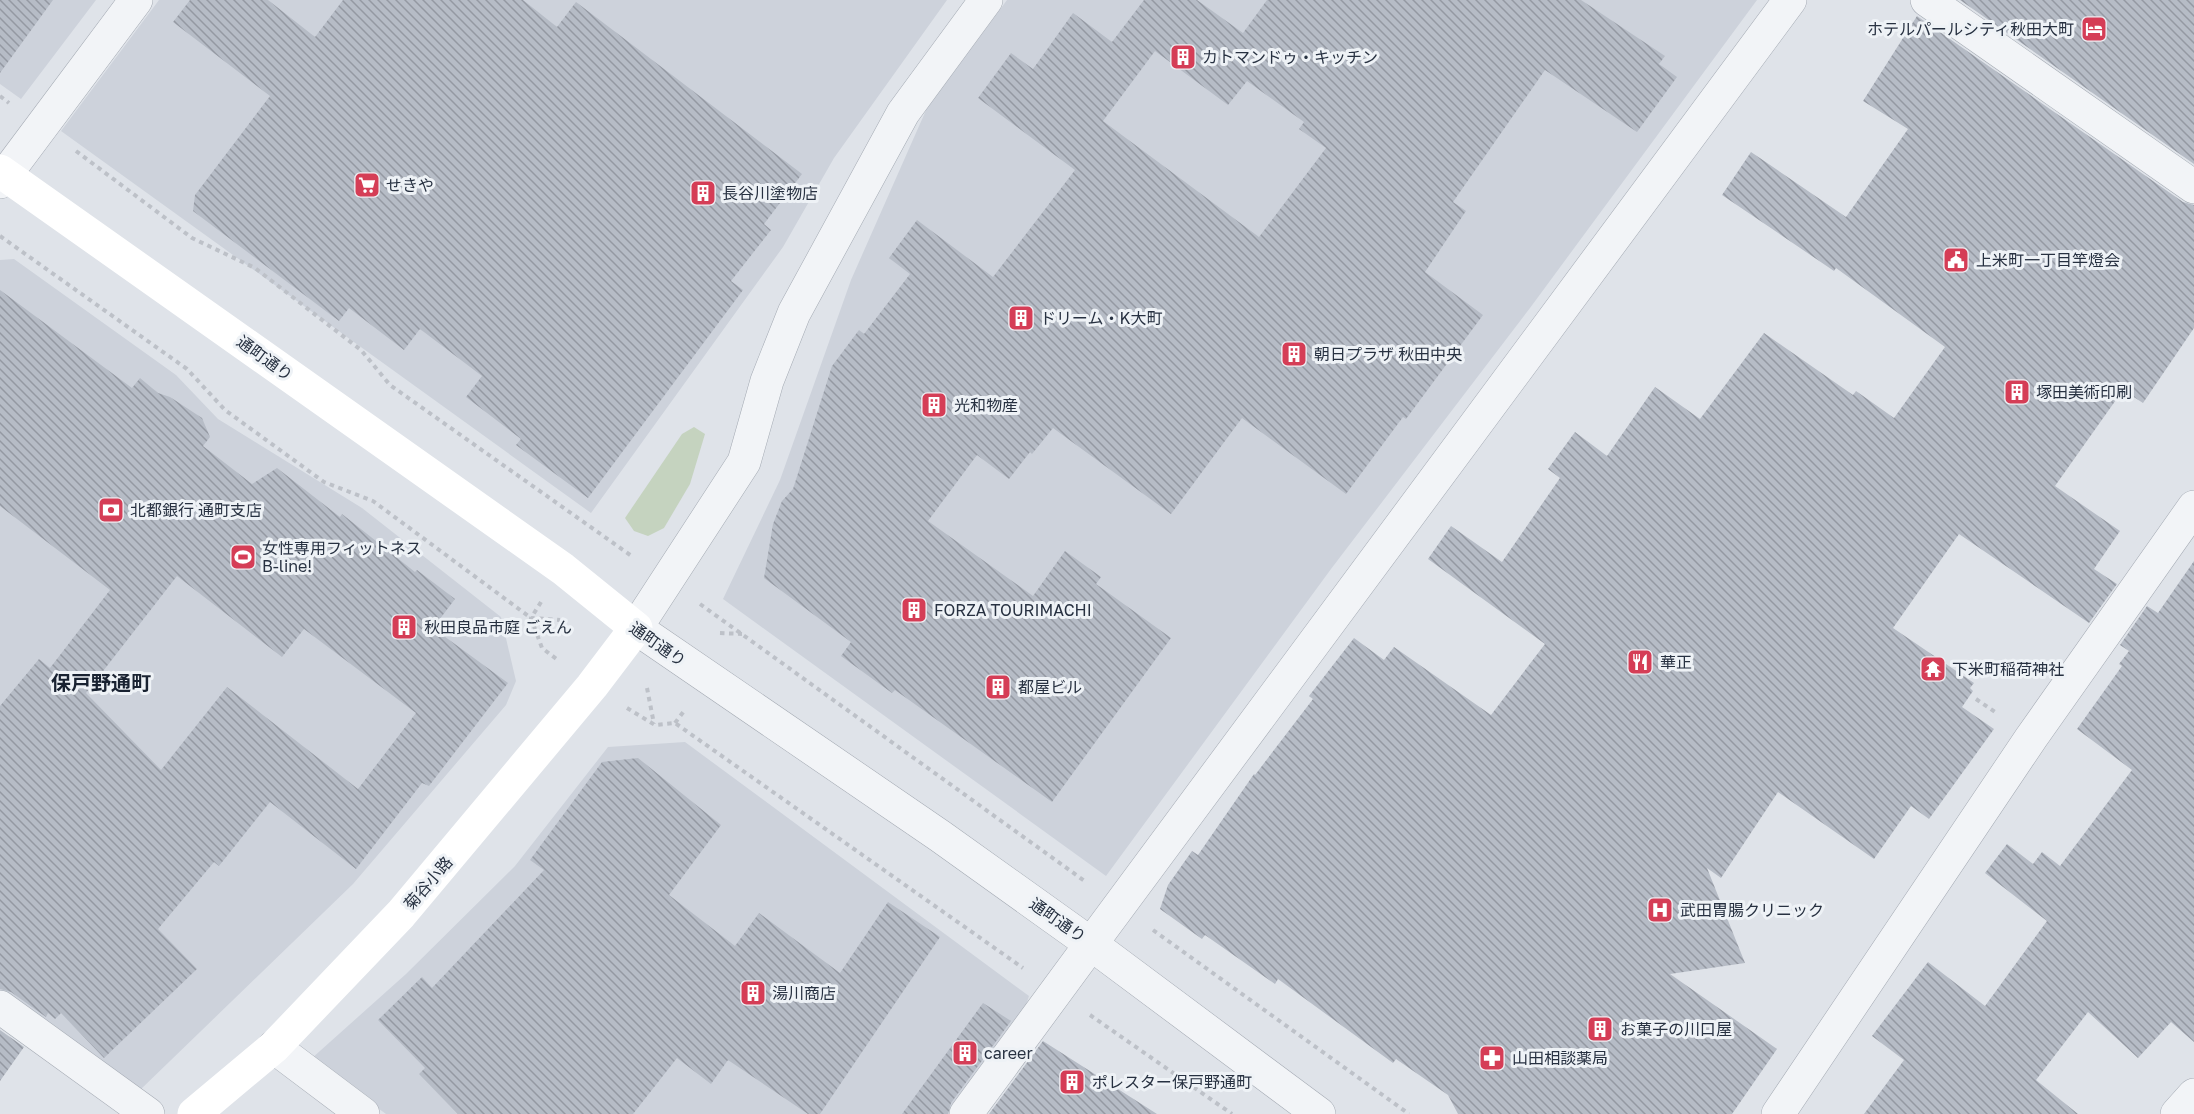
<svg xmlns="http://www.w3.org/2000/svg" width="2194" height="1114" font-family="'Golos Text','Noto Sans JP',sans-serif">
<defs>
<pattern id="building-back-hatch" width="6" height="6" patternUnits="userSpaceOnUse" patternTransform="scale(1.5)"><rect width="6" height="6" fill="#b6bcc6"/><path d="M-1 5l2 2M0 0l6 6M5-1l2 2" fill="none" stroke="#9499a2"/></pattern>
</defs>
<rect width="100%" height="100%" fill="#dfe3e9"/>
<path fill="#cdd2db" d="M0 0H96L21 99 0 84Z
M159 0H947L834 158 783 247 591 513 61 131Z
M1007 0H1757L1530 308 1331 569 1106 876 723 599 780 480 851 280 927 108Z
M14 259 176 375 218 419 362 508 501 617 516 681 506 705 353 884 139 1091 0 990V260Z
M685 742 1029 996 1023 1014 953 1114H386L311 1059 406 974 515 866 608 747Z"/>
<path fill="#c5d3bf" d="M694 427 705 434 690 484 664 528 648 536 634 531 625 518 682 434Z"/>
<path fill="url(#building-back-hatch)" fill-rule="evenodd" d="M0 0H53L0 73Z
M190 0H268L315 37 343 0H523L557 27 576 2 802 174 764 224 771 230 731 281 743 290 588 498 516 445 521 439 466 397 482 376 420 329 404 350 349 308 339 321 193 211 195 195 270 96 173 22Z
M1144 0H1197L1243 33 1267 0H1581L1665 56 1659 64 1677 77 1637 132 1545 70 1453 202 1466 211 1425 272 1483 315 1406 419 1403 417 1346 494 1242 418 1171 514 1053 428 1032 454 1030 452 1009 479 977 455 928 521 1033 596 1065 551 1101 577 1096 584 1171 638 1052 802 895 690 892 693 841 656 851 642 764 578 773 524 782 501 793 489 832 366 859 330 864 334 910 274 889 258 917 220 993 277 1075 170 978 98 1011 53 1033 69 1073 13 1112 42ZM1155 51 1228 105 1247 81 1304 122 1299 129 1326 148 1259 237 1103 121Z
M1960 0H2194V164Z
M1917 16 2183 202 2194 205V328L2143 403 2123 390 2055 486 2120 531 2094 569 2117 584 2089 623 1959 534 1893 628 1974 683 1970 688 1973 691 1962 707 1994 729 1929 819 1911 806 1874 859 1778 792 1721 878 1707 868 1745 963 1670 974 1777 1049 1732 1114H1458L1448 1095 1396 1059 1393 1063 1278 979 1275 984 1205 935 1202 939 1160 909 1168 885 1192 851 1198 855 1254 774 1255 775 1313 699 1309 696 1354 638 1384 660 1394 647 1491 715 1545 644 1428 559 1451 526 1502 562 1560 478 1548 469 1575 432 1607 456 1655 387 1700 419 1764 333 1853 395 1856 391 1894 418 1945 347 1836 268 1834 271 1722 195 1751 152 1846 217 1908 129 1863 101Z
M0 290 132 388 140 378 158 393 170 397 202 418 210 437 203 446 252 484 277 468 340 517 342 514 415 572 417 570 455 599 433 628 508 683 429 786 422 783 356 869 270 802 219 866 214 862 158 929 197 969 104 1058 61 1013 55 1019 48 1013 46 1017 11 992 0 989V706L39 659 50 668 110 590 0 506ZM177 576 282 657 304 629 416 713 358 789 227 687 161 770 86 693Z
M2194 561V1042L2171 1022 2138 1058 2088 1012 2036 1080 2078 1114H1864L1904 1060 1872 1036 1928 962 1985 1006 2047 921 1985 873 2007 844 2033 864 2042 852 2060 866 2132 770 2077 729 2122 666 2119 664 2129 651 2120 645 2147 606 2158 613Z
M638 758 721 825 669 895 735 946 759 913 840 973 888 902 940 937 820 1114H808L728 1060 711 1084 677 1058 633 1114H458L419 1074 425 1068 378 1020 422 977 432 988 544 870 530 860 602 762Z
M983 1003 1011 1021 951 1103 948 1114H902Z
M0 1030 24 1047 0 1081Z
M1043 1041 1157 1114H989Z"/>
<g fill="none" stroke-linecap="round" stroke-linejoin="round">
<g stroke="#a4aab3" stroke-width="34">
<path id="minor" d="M1927 0 2194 187
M0 1007 148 1114
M274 1047 363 1114
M966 1114 1091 944
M1778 1114 2031 738 2194 507"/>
</g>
<g stroke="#a4aab3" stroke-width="34">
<path id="tertiary" d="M986 0 903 113 794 313 767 381 744 462 636 628 940 836 1091 944 1319 1114
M0 182 136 0
M1091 944 1790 0
M2177 1114 2194 1095"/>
</g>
<path stroke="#bdc1c8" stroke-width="4" stroke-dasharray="4.5 4.5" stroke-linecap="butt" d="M0 96 9 103
M76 151 192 238 255 268 361 350 390 385 633 557
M0 236 187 369 225 410 324 482 373 501 531 618 542 648 559 661
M541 602 531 618 560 620
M700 604 1086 882
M720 633 742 634
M647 688 654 724
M1976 699 1998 714
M627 708 655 725 675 723 1023 968
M675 723 684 711
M1153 930 1409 1114
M1090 1015 1232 1114"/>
<use href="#minor" stroke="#f2f4f7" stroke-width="33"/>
<use href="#tertiary" stroke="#f2f4f7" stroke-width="33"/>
<path stroke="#fff" stroke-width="33" d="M0 171 563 569 636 628 592 686 401 914 274 1047 194 1114"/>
</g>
<defs>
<g id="hotel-square" transform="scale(1.35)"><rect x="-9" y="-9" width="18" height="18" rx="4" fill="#d53d56" stroke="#eef2f6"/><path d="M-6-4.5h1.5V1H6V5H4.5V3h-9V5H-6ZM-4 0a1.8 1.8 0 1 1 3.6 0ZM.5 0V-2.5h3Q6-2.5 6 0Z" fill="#fff"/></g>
<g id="building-square" transform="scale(1.35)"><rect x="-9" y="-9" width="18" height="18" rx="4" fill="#d53d56" stroke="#eef2f6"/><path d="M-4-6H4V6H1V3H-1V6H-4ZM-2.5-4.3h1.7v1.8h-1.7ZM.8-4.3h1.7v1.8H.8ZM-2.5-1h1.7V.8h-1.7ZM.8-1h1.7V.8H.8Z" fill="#fff"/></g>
<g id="supermarket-square" transform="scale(1.35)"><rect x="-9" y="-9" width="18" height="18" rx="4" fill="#d53d56" stroke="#eef2f6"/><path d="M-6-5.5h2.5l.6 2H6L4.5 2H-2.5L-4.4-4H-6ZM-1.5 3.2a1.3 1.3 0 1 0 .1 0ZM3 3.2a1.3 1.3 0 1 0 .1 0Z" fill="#fff"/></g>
<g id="civic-square" transform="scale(1.35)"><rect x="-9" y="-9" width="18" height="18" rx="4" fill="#d53d56" stroke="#eef2f6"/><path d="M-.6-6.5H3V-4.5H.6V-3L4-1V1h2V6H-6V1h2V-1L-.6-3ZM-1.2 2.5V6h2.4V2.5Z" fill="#fff"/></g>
<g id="bank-square" transform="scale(1.35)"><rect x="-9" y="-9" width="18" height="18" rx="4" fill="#d53d56" stroke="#eef2f6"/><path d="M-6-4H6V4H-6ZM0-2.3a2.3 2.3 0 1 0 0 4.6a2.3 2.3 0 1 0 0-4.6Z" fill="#fff"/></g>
<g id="stadium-square" transform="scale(1.35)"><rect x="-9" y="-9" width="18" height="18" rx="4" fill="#d53d56" stroke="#eef2f6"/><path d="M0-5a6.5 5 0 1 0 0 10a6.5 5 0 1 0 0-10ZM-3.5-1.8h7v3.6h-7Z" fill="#fff"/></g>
<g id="restaurant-square" transform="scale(1.35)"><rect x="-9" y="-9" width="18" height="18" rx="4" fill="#d53d56" stroke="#eef2f6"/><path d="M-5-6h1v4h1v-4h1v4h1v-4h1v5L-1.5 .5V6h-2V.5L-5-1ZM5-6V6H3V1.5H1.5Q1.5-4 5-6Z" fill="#fff"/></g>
<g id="temple-square" transform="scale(1.35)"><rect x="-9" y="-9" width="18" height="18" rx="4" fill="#d53d56" stroke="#eef2f6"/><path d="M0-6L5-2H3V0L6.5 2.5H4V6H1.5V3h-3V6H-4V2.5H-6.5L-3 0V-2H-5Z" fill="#fff"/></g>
<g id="hospital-square" transform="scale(1.35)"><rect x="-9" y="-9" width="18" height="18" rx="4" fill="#d53d56" stroke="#eef2f6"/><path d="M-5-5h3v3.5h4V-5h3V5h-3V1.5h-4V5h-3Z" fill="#fff"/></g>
<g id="pharmacy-square" transform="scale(1.35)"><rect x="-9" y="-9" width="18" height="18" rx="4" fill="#d53d56" stroke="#eef2f6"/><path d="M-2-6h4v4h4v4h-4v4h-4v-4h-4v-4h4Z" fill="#fff"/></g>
</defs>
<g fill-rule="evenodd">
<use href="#hotel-square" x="2094" y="29"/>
<use href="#building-square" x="1183" y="57"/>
<use href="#supermarket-square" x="367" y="185"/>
<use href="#building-square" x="703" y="193"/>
<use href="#civic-square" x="1956" y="260"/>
<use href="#building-square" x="1021" y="318"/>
<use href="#building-square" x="1294" y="354"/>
<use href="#building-square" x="2017" y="392"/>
<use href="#building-square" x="934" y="405"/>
<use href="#bank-square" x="111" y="510"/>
<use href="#stadium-square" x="243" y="557"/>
<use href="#building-square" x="914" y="610"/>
<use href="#building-square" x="404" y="627"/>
<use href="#restaurant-square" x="1640" y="662"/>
<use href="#temple-square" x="1933" y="669"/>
<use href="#building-square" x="998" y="687"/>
<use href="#hospital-square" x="1660" y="910"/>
<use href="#building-square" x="753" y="993"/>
<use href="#building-square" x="1600" y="1029"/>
<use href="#building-square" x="965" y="1053"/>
<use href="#pharmacy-square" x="1492" y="1058"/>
<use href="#building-square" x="1072" y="1082"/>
</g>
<g text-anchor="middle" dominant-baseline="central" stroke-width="6" stroke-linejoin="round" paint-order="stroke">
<g font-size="16" fill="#273141" stroke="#eef2f6" text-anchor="start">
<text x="2074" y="29" text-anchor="end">ホテルパールシティ秋田大町</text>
<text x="1202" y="57">カトマンドゥ・キッチン</text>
<text x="386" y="185">せきや</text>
<text x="722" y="193">長谷川塗物店</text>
<text x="1976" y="260">上米町一丁目竿燈会</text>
<text x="1040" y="318">ドリーム・K大町</text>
<text x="1314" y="354">朝日プラザ 秋田中央</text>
<text x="2036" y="392">塚田美術印刷</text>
<text x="954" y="405">光和物産</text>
<text x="130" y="510">北都銀行 通町支店</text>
<text x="262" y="548">女性専用フィットネス<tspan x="262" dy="18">B-line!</tspan></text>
<text x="934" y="610">FORZA TOURIMACHI</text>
<text x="424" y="627">秋田良品市庭 ごえん</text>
<text x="1660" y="662">華正</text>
<text x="1952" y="669">下米町稲荷神社</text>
<text x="1018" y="687">都屋ビル</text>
<text x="1680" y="910">武田胃腸クリニック</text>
<text x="772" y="993">湯川商店</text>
<text x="1620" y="1029">お菓子の川口屋</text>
<text x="984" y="1053">career</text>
<text x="1512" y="1058">山田相談薬局</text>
<text x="1092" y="1082">ポレスター保戸野通町</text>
</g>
<g font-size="16" fill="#273141" stroke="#eef2f6">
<text transform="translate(265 358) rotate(36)">通町通り</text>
<text transform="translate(658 644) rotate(35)">通町通り</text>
<text transform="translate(428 883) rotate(-49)">菊谷小路</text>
<text transform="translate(1058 920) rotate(35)">通町通り</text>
</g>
<g font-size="20" font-weight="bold" fill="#192231" stroke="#eef2f6">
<text x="101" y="682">保戸野通町</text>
</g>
</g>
</svg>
